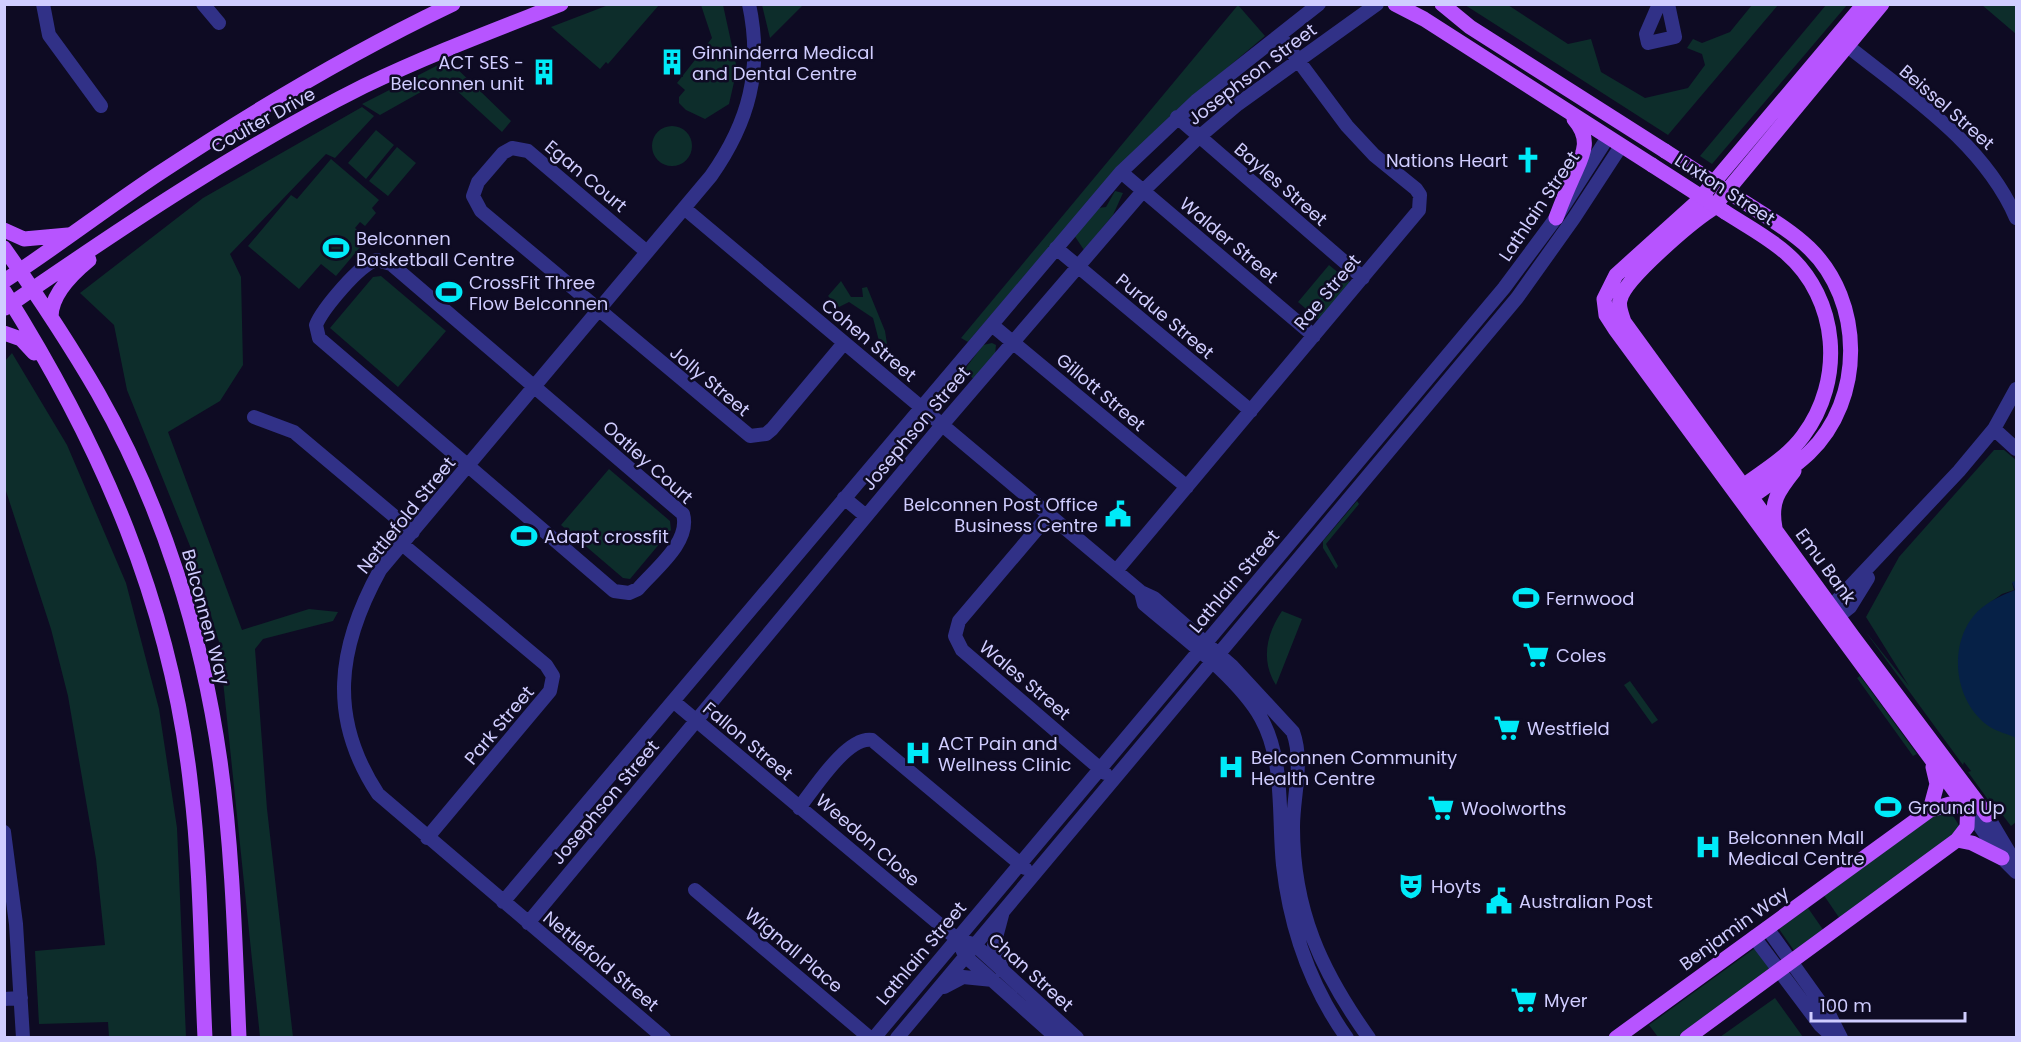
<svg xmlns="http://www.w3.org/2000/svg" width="2021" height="1042" font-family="Poppins,sans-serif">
<rect width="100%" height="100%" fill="#0e0b23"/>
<path fill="#0d2d2b" d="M611 4 659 5 608 64 606 62 600 69 551 27Z
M701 5H723L737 69 729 104 705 119 686 110 679 103V97L685 90 677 83 712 38Z
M762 5V4L803 5 770 38Z
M1238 5 1265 36 1171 115 1050 246 968 342 961 338Z
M1465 5H1508L1568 44 1591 39 1601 72 1645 98 1688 88 1705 65 1702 54 1687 48 1693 39 1702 43 1730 32 1752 5H1778L1668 135Z
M1826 5H1847L1712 164 1700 156Z
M1982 5H2016V34Z
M448 60 511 121 502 132 444 79 380 115 362 104Z
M362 107 374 116 335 158 326 154 230 254 241 277 243 365 220 401 168 432 242 630 309 609 338 612 333 621 263 639 255 649 267 809 293 1037H260L219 642 192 551 127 390 114 325 80 293 203 198Z
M652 146a20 20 0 1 1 40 0a20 20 0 1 1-40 0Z
M376 130 394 145 366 179 348 163Z
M397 147 416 163 388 196 369 181Z
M331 159 379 200 372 208 376 213 365 226 360 222 355 228 367 239 336 276 321 264 299 289 248 246 291 195 297 199Z
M1115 191 1123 193 1113 215 1084 250 1074 235 1098 208 1106 207Z
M1329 265 1351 283 1319 320 1298 302Z
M381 276 446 331 398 387 330 328 373 277Z
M841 281 851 297H863L862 288 867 287 885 331 887 344 879 341 873 318 849 302 839 307 828 296Z
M992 343 996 345 995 355 974 380 965 369 983 345Z
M12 353 67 445 126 583 159 709 177 828 186 1037H109L108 1022 39 1024 35 951 105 945 96 859 68 696 51 629 5 488V361Z
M1994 450H2004L2016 460V582L2012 583 2014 590 2002 594 1981 609 2016 736V822L2011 826 1988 796 1999 815 1968 772 1971 771 1964 762 1963 765 1865 631 1909 686 1866 617 1899 557Z
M609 469 670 521 671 530 630 579 623 578 561 525Z
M1357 501 1359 504 1326 544 1338 566 1336 569 1323 548V541Z
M1282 611 1302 619 1276 685C1260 660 1267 633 1282 611Z
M1860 676 1917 754 1913 756 1857 678Z
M1630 681 1658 720 1652 724 1624 685Z
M1950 811 1960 827 1948 841 1840 919 1823 894 1933 816Z
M1808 908 1824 931 1795 952 1779 929Z
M1755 948 1771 970 1678 1037H1658L1649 1025Z
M1775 998 1803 1037H1720Z"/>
<path fill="#062147" d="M2016 581V745V738C2008 734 1998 732 1990 727 1953 702 1947 642 1978 611 1989 601 2002 595 2015 590L2012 582Z"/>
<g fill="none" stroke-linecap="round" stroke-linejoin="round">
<path stroke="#313187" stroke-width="14" d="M43 4 49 35 101 106
M203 4 219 23
M1659 4 1646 34 1648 43 1675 37 1668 4
M1840 40C1904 92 1983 141 2016 218
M1177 117 1363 278
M1121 172 1314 336
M684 208 1141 592 1154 598 1232 666 1293 732C1304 762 1293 796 1293 827 1293 910 1321 971 1369 1038
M1056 248 1251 411
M647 252 528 151 512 148 503 153 478 182 473 196 481 211 750 436 766 434 772 429 844 343
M377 260 391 264 683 514C691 542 655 569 638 589L629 593 614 591 319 338 316 325C322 310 361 262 377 260Z
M992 325 1187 487
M254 417 294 432 413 532
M1994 429 2016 449
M844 498 866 516
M1049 515 959 621 955 636 962 650 1105 773
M402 544 546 665 553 676 550 691 427 838
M1116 571 1419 210 1420 195 1416 189 1374 155 1347 126 1280 36
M1141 592 1144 604C1180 635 1238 677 1261 718 1285 761 1278 817 1283 865 1290 927 1310 986 1347 1038
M1825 613 1959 471 1994 429 2016 389
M1831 622 1850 607 1868 578
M673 701 957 939 975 945 1077 1038
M799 808C814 789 847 736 872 740L1025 868
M1968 809 2002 858 2016 872
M1987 815 2016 864
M4 832 16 924 23 1038
M695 890 870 1038
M503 902 1121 172 1196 101 1319 4
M528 923 942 425 1143 191 1199 137 1238 104 1377 4
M1767 928 1830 1016 1841 1038
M1754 937 1820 1025 1834 1038
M962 949 965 956 1057 1038
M1002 969 994 945 1002 915
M944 987 963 977 993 980
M4 999 21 998
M664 1038 378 794C328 718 337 648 380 570L711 176C749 122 763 70 749 4
M874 1038 1504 288 1556 218 1608 137
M897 1038 1517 298 1574 218 1621 146"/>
<path stroke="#b754ff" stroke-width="15" d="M1395 4 1424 19 1652 165
M1442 4 1470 27 1665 151
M1864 4 1698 201 1616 275 1604 299 1606 315 1615 329 1968 809
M1882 4 1712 209C1692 222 1624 279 1620 300 1618 307 1622 315 1624 322L1853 637 1987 815
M1738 198C1762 214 1788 228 1809 248 1864 301 1865 399 1809 453 1790 471 1765 487 1744 502
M1725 212C1745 225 1768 237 1786 253 1839 299 1845 380 1803 436 1787 458 1759 474 1736 491
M1556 218C1561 205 1566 192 1572 179 1582 156 1593 141 1574 119
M4 230 24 239 68 235
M4 248C37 295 69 343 98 393 162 505 202 634 220 761 233 853 235 945 239 1038
M4 281C58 246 108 207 161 172 255 110 352 52 453 4
M4 291C102 447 171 604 191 788 201 871 201 955 205 1038
M5 308C121 228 238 149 364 86 428 55 495 30 561 4
M51 317C51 295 72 274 89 260
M4 333 21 339 34 353
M1775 528C1770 502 1778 491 1794 471
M1930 810 1937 784 1933 767
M1957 840 1972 843 2002 858
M1616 1038 1930 810 1950 804 1970 809
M1687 1038 1957 840 1967 827 1968 800"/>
<path stroke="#b754ff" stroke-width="15" d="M1665 151 1738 198
M1652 165 1725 212"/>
</g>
<defs>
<g id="building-bare" transform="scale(2.07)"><path d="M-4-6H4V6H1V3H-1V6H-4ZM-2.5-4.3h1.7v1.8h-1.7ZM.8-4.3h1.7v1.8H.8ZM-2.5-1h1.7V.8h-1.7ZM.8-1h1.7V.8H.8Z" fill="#00eaf8" stroke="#0e0b23" stroke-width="2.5" paint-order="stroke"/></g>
<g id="church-bare" transform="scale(2.07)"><path d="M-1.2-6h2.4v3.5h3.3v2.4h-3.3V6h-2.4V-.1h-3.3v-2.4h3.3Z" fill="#00eaf8" stroke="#0e0b23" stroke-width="2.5" paint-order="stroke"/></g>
<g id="stadium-bare" transform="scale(2.07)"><path d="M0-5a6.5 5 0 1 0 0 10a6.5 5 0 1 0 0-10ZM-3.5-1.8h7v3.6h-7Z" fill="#00eaf8" stroke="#0e0b23" stroke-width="2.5" paint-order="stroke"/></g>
<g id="civic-bare" transform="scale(2.07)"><path d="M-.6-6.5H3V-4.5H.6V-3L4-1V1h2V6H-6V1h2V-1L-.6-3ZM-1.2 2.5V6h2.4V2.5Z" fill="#00eaf8" stroke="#0e0b23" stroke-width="2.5" paint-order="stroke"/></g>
<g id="supermarket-bare" transform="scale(2.07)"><path d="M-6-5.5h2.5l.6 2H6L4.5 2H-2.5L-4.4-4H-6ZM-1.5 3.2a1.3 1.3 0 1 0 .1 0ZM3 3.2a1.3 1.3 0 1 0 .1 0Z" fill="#00eaf8" stroke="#0e0b23" stroke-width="2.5" paint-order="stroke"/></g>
<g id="hospital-bare" transform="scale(2.07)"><path d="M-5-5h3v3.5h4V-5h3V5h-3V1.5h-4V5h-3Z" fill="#00eaf8" stroke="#0e0b23" stroke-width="2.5" paint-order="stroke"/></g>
<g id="theatre-bare" transform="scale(2.07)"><path d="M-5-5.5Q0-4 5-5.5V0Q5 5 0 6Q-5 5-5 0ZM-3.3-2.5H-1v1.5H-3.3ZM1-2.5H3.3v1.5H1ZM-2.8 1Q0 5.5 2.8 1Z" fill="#00eaf8" stroke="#0e0b23" stroke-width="2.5" paint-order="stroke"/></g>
</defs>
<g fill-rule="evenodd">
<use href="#building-bare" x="672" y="62"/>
<use href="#building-bare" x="544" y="72"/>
<use href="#church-bare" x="1528" y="160"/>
<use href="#stadium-bare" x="336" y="248"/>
<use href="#stadium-bare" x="449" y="292"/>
<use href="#civic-bare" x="1118" y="514"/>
<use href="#stadium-bare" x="524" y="536"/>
<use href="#stadium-bare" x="1526" y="598"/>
<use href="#supermarket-bare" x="1536" y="655"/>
<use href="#supermarket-bare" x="1507" y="728"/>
<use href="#hospital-bare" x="918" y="753"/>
<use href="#hospital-bare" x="1231" y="767"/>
<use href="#stadium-bare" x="1888" y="807"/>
<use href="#supermarket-bare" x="1441" y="808"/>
<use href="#hospital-bare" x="1708" y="847"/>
<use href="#theatre-bare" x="1411" y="886"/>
<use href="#civic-bare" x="1499" y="901"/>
<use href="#supermarket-bare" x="1524" y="1000"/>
</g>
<g text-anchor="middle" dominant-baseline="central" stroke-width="5" stroke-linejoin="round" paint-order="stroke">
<g font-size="18" fill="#d0cdff" stroke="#0e0b23" text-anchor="start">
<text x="692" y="52">Ginninderra Medical<tspan x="692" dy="21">and Dental Centre</tspan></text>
<text x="524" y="62" text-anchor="end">ACT SES -<tspan x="524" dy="21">Belconnen unit</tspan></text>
<text x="1508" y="160" text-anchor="end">Nations Heart</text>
<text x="356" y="238">Belconnen<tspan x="356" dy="21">Basketball Centre</tspan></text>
<text x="469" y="282">CrossFit Three<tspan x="469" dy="21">Flow Belconnen</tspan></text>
<text x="1098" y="504" text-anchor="end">Belconnen Post Office<tspan x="1098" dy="21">Business Centre</tspan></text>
<text x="544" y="536">Adapt crossfit</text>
<text x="1546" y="598">Fernwood</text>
<text x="1556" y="655">Coles</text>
<text x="1527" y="728">Westfield</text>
<text x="938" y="743">ACT Pain and<tspan x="938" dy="21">Wellness Clinic</tspan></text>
<text x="1251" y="757">Belconnen Community<tspan x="1251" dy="21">Health Centre</tspan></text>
<text x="1908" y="807">Ground Up</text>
<text x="1461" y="808">Woolworths</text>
<text x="1728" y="837">Belconnen Mall<tspan x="1728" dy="21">Medical Centre</tspan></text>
<text x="1431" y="886">Hoyts</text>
<text x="1519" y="901">Australian Post</text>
<text x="1544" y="1000">Myer</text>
</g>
<g font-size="18" fill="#d0cdff" stroke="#0e0b23">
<text transform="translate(1252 74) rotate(-37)">Josephson Street</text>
<text transform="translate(1947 107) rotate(41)">Beissel Street</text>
<text transform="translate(263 120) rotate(-29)">Coulter Drive</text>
<text transform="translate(586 176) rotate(40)">Egan Court</text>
<text transform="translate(1281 184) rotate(41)">Bayles Street</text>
<text transform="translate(1725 189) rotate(33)">Luxton Street</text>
<text transform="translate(1539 206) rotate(-56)">Lathlain Street</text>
<text transform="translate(1229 240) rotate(40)">Walder Street</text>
<text transform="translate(1327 292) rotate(-50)">Rae Street</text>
<text transform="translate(1165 316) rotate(40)">Purdue Street</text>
<text transform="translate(869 340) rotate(40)">Cohen Street</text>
<text transform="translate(710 381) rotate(40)">Jolly Street</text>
<text transform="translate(1101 392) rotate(40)">Gillott Street</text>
<text transform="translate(916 428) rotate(-50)">Josephson Street</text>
<text transform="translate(648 462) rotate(42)">Oatley Court</text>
<text transform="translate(406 515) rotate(-51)">Nettlefold Street</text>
<text transform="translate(1826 566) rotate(54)">Emu Bank</text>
<text transform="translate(1234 581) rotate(-50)">Lathlain Street</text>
<text transform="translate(206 617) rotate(75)">Belconnen Way</text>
<text transform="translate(1025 680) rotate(40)">Wales Street</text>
<text transform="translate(499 725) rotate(-50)">Park Street</text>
<text transform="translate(748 741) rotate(40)">Fallon Street</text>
<text transform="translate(605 802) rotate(-50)">Josephson Street</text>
<text transform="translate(868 840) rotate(41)">Weedon Close</text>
<text transform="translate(1734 928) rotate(-36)">Benjamin Way</text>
<text transform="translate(794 950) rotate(40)">Wignall Place</text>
<text transform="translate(921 953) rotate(-50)">Lathlain Street</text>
<text transform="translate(601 961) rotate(40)">Nettlefold Street</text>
<text transform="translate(1031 972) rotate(42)">Chan Street</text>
</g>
</g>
<rect width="2021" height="1042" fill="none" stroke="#d0cdff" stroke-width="12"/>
<path d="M1811 1012v9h154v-9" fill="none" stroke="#d0cdff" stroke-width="3"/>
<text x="1820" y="1012" font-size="18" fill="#d0cdff" stroke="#0e0b23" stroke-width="4.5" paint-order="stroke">100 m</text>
</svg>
